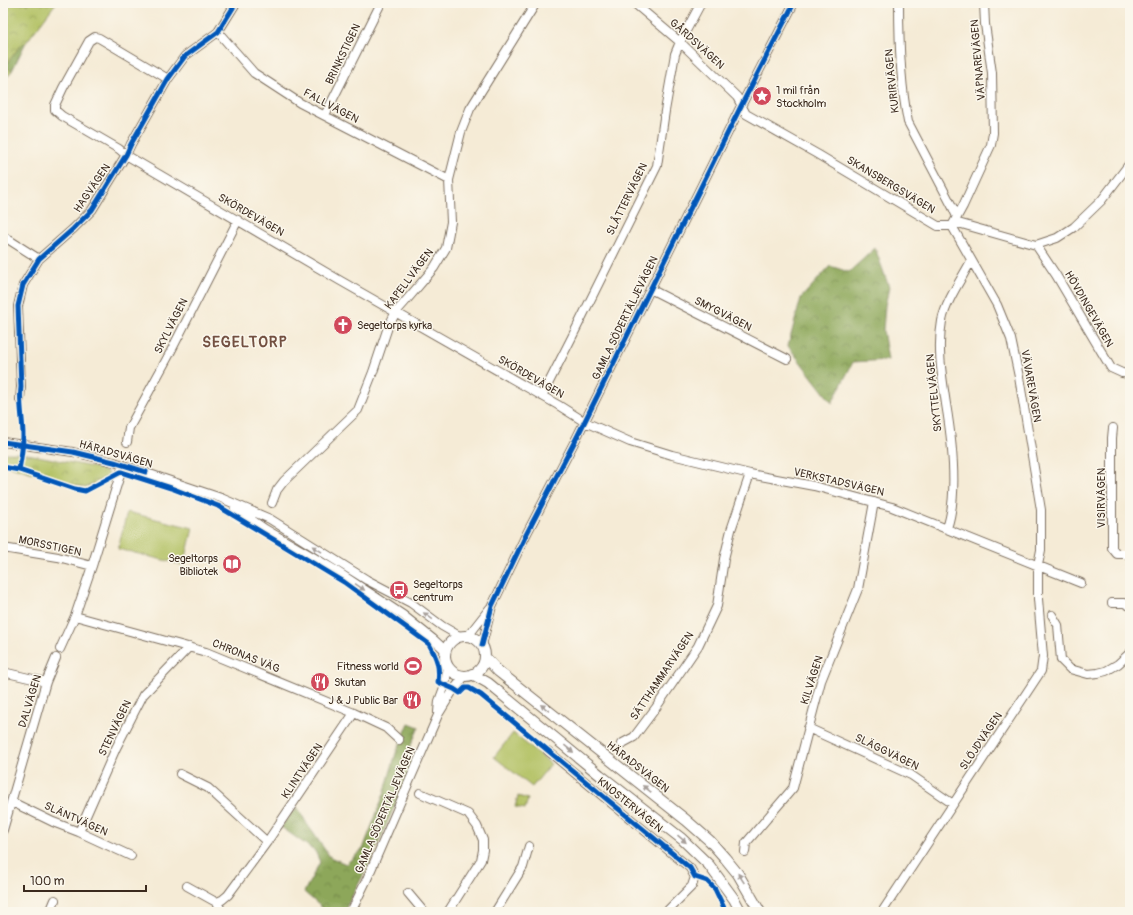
<svg xmlns="http://www.w3.org/2000/svg" width="1133" height="915" font-family="Pangolin,sans-serif">
<defs>
<pattern id="forest-crowns" width="20" height="18" patternUnits="userSpaceOnUse"><rect width="20" height="18" fill="#8da75a"/><path d="M2 6a3 3 0 1 1 6 0M12 15a3 3 0 1 1 6 0" fill="none" stroke="#74884a"/></pattern>
<pattern id="park-crowns" width="20" height="18" patternUnits="userSpaceOnUse"><rect width="20" height="18" fill="#b2c164"/><path d="M2 6a3 3 0 1 1 6 0M12 15a3 3 0 1 1 6 0" fill="none" stroke="#929d52"/></pattern>
</defs>
<rect width="100%" height="100%" fill="#fbf7ec"/>
<filter id="ink" filterUnits="userSpaceOnUse"><feTurbulence type="fractalNoise" baseFrequency=".025" numOctaves="2"/><feDisplacementMap in="SourceGraphic" scale="8" xChannelSelector="R" yChannelSelector="G"/><feConvolveMatrix kernelMatrix="1 2 1 2 8 2 1 2 1" color-interpolation-filters="sRGB"/></filter>
<filter id="wash" filterUnits="userSpaceOnUse"><feTurbulence type="fractalNoise" baseFrequency=".012" numOctaves="4" result="noise"/><feDisplacementMap in="SourceGraphic" scale="16" xChannelSelector="R" yChannelSelector="G"/><feGaussianBlur stdDeviation="0.9" result="paint"/><feColorMatrix in="noise" values="0 0 0 0 0 0 0 0 0 0 0 0 0 0 0 0 0 1.4 0 .05"/><feComposite in="paint" operator="in"/></filter>
<g filter="url(#wash)">
<rect width="100%" height="100%" fill="#f5ebd6"/>
<path fill="url(#forest-crowns)" stroke="#64683c" d="M3 22 25 44 12 71 3 66Z
M875 248 889 287 885 306 883 330 888 360 853 362 832 403 788 346 801 298 830 266 849 272Z
M409 723 419 727 406 756 414 761 372 858 344 912H327L304 892 320 862 315 851 281 827 291 813 298 808 307 824 330 857 346 864 363 849 384 794 396 753Z"/>
<path fill="url(#park-crowns)" stroke="#767641" d="M3 3H56L25 44 23 42 5 66 12 71 3 81Z
M3 453H23L102 469 110 475 85 488 3 464Z
M518 796 528 799 525 809 515 807Z"/>
<path fill="#b2c164" stroke="#767641" d="M127 512 193 528 184 565 118 549Z
M513 733 551 764 532 787 494 757Z"/>
</g>
<g filter="url(#ink)">
<g fill="none" stroke-linecap="round" stroke-linejoin="round">
<g stroke="#7c6e5e" stroke-width="10">
<path id="minor" d="M634 3 680 42 737 97 746 114 817 154 938 226H952L958 223 1036 245 1057 238 1074 227 1101 201 1130 163
M899 3C899 42 900 83 908 122L953 208 957 217
M218 32 254 73 300 103 449 180
M168 79 99 38 95 37 89 41 63 88 55 105V110L62 116 119 149 126 155 339 280 558 405 585 422 630 442 672 455 750 474 814 486 892 507 1081 583
M325 115 381 3
M3 236 39 259
M1036 245 1056 275 1111 368 1122 373 1130 374
M650 289 787 359
M542 396 572 337 657 166 665 111 675 54 680 42 701 3
M20 400 21 387 18 306 23 285 39 259 73 229 92 210 126 155 131 144 168 79 185 56 218 32 236 3
M1113 428 1112 438V548L1117 554H1130
M3 442 73 452 114 462 221 498 270 519 367 580 411 603 442 626 461 637
M127 442 129 428 169 355 238 220
M123 465 92 566 75 616 206 652 354 713 386 728 399 740
M272 503 277 490 284 481 358 410 373 372 388 327 396 312 404 303 434 268 446 248 451 222 449 180 461 132 470 109 536 3
M235 508 265 529 335 570 403 615 433 639 446 651
M947 528C959 493 952 440 946 404 942 377 937 348 942 321 945 303 962 278 971 261
M3 548 58 557 92 566
M1112 603H1124L1130 606
M1052 615 1058 625 1061 660 1070 669 1088 674 1098 673 1106 671 1118 664 1130 653
M468 636 490 608
M482 645 492 606 526 535 577 437 742 104 794 3
M60 649 75 616
M3 672 46 682
M438 712 439 701 445 685 448 666
M808 728 911 775 953 804
M621 744 634 737 655 709 698 646 717 606 724 559 731 530 750 474
M548 751 690 868 695 877 692 886 666 912
M180 774 208 788 267 842
M420 793 468 814 477 826 483 840V850L481 860 448 912
M12 802 53 822 79 832 131 856
M3 830 46 682 56 658
M79 832 116 748 143 695 189 647
M745 852 746 843 793 788 821 681 858 589 874 502
M187 886 214 901 217 902 222 912
M408 893 424 912
M217 902 222 900 228 895 267 842 354 713
M50 912 55 900
M351 912 367 879 438 715 454 689 465 676
M495 912 523 867 529 846
M882 912 1041 671 1043 656 1038 599V565L1041 550V510L1019 377 1011 339 997 305 952 226 963 206 991 145 993 133 992 73 985 24 984 3"/>
</g>
<g stroke="#7c6e5e" stroke-width="12">
<path id="major" d="M445 656a20 20 0 1 1 40 0a20 20 0 1 1-40 0Z
M485 657 498 671 686 820 710 841 725 858 738 874 760 912
M472 674 488 683 600 775 682 839 709 865 734 899 741 912"/>
</g>
<use href="#minor" stroke="#fff" stroke-width="8"/>
<use href="#major" stroke="#fff" stroke-width="10"/>
<g stroke="#fbf7ec" stroke-width="8">
<path id="cycleway" d="M3 442 73 452 114 462 146 472
M3 467 19 470 75 489 85 491 121 472 171 488 218 506 344 582 429 644C437 658 440 667 438 682L454 689 460 693 465 688H469L481 695 690 868 695 877 707 881 715 889 726 912
M19 470C21 459 23 448 23 436 23 419 19 403 21 387L18 306 23 285 39 259 73 229 92 210 126 155 131 144 168 79 185 56 218 32 236 3
M482 645 492 606 526 535 577 437 742 104 794 3"/>
</g>
<use href="#cycleway" stroke="#0057b8" stroke-width="5"/>
</g>
<defs><path id="oneway-solid" d="M-6-.8H1V-3.2L6.5 0L1 3.2V.8H-6Z"/></defs>
<g fill="#a79f9a">
<use href="#oneway-solid" transform="translate(317 549) rotate(-148)"/>
<use href="#oneway-solid" transform="translate(360 587) rotate(34)"/>
<use href="#oneway-solid" transform="translate(428 616) rotate(-144)"/>
<use href="#oneway-solid" transform="translate(545 708) rotate(-142)"/>
<use href="#oneway-solid" transform="translate(569 749) rotate(39)"/>
<use href="#oneway-solid" transform="translate(647 789) rotate(-142)"/>
<use href="#oneway-solid" transform="translate(682 839) rotate(41)"/>
<use href="#oneway-solid" transform="translate(741 878) rotate(-123)"/>
</g>
</g>
<defs>
<g id="sight-disc" transform="scale(1)"><circle r="9.5" fill="#d1495b" stroke="#fbf7ec"/><path d="M0-6L1.8-2.2L6-1.7L2.9 1.2L3.7 5.4L0 3.3L-3.7 5.4L-2.9 1.2L-6-1.7L-1.8-2.2Z" fill="#fff"/></g>
<g id="church-disc" transform="scale(1)"><circle r="9.5" fill="#d1495b" stroke="#fbf7ec"/><path d="M-1.2-6h2.4v3.5h3.3v2.4h-3.3V6h-2.4V-.1h-3.3v-2.4h3.3Z" fill="#fff"/></g>
<g id="library-disc" transform="scale(1)"><circle r="9.5" fill="#d1495b" stroke="#fbf7ec"/><path d="M-6-4Q-3-5.5-.7-3.5V5Q-3 3-6 4ZM6-4Q3-5.5 .7-3.5V5Q3 3 6 4Z" fill="#fff"/></g>
<g id="bus-disc" transform="scale(1)"><circle r="9.5" fill="#d1495b" stroke="#fbf7ec"/><path d="M-5-6H5V4H4V6H2V4H-2V6H-4V4H-5ZM-3.5-4V0h7V-4ZM-3.5 1.2v1.5H-2V1.2ZM2 1.2v1.5H3.5V1.2Z" fill="#fff"/></g>
<g id="stadium-disc" transform="scale(1)"><circle r="9.5" fill="#d1495b" stroke="#fbf7ec"/><path d="M0-5a6.5 5 0 1 0 0 10a6.5 5 0 1 0 0-10ZM-3.5-1.8h7v3.6h-7Z" fill="#fff"/></g>
<g id="restaurant-disc" transform="scale(1)"><circle r="9.5" fill="#d1495b" stroke="#fbf7ec"/><path d="M-5-6h1v4h1v-4h1v4h1v-4h1v5L-1.5 .5V6h-2V.5L-5-1ZM5-6V6H3V1.5H1.5Q1.5-4 5-6Z" fill="#fff"/></g>
</defs>
<g fill-rule="evenodd">
<use href="#sight-disc" x="762" y="96"/>
<use href="#church-disc" x="343" y="325"/>
<use href="#library-disc" x="232" y="564"/>
<use href="#bus-disc" x="399" y="590"/>
<use href="#stadium-disc" x="413" y="666"/>
<use href="#restaurant-disc" x="320" y="682"/>
<use href="#restaurant-disc" x="412" y="700"/>
</g>
<g text-anchor="middle" dominant-baseline="central" stroke-width="3" stroke-linejoin="round" paint-order="stroke">
<g font-size="11" fill="#3b2a1e" stroke="#fbf7ec">
<text transform="translate(697 44) rotate(42)">GÅRDSVÄGEN</text>
<text transform="translate(343 54) rotate(-64)">BRINKSTIGEN</text>
<text transform="translate(978 60) rotate(-95)">VÄPNAREVÄGEN</text>
<text transform="translate(892 81) rotate(-96)">KURIRVÄGEN</text>
<text transform="translate(331 106) rotate(28)">FALLVÄGEN</text>
<text transform="translate(891 185) rotate(31)">SKANSBERGSVÄGEN</text>
<text transform="translate(92 188) rotate(-56)">HAGVÄGEN</text>
<text transform="translate(627 199) rotate(-64)">SLÅTTERVÄGEN</text>
<text transform="translate(251 215) rotate(30)">SKÖRDEVÄGEN</text>
<text transform="translate(409 279) rotate(-53)">KAPELLVÄGEN</text>
<text transform="translate(1089 309) rotate(60)">HÖVDINGEVÄGEN</text>
<text transform="translate(723 314) rotate(27)">SMYGVÄGEN</text>
<text transform="translate(625 318) rotate(-64)">GAMLA SÖDERTÄLJEVÄGEN</text>
<text transform="translate(171 326) rotate(-63)">SKYLVÄGEN</text>
<text transform="translate(531 377) rotate(30)">SKÖRDEVÄGEN</text>
<text transform="translate(1031 386) rotate(80)">VÄVAREVÄGEN</text>
<text transform="translate(934 393) rotate(-96)">SKYTTELVÄGEN</text>
<text transform="translate(116 454) rotate(16)">HÄRADSVÄGEN</text>
<text transform="translate(839 482) rotate(13)">VERKSTADSVÄGEN</text>
<text transform="translate(1101 498) rotate(-90)">VISIRVÄGEN</text>
<text transform="translate(50 546) rotate(12)">MORSSTIGEN</text>
<text transform="translate(246 656) rotate(22)">CHRONAS VÄG</text>
<text transform="translate(662 676) rotate(-56)">SÄTTHAMMARVÄGEN</text>
<text transform="translate(812 680) rotate(-72)">KILVÄGEN</text>
<text transform="translate(30 701) rotate(-73)">DALVÄGEN</text>
<text transform="translate(115 728) rotate(-64)">STENVÄGEN</text>
<text transform="translate(981 741) rotate(-56)">SLÖJDVÄGEN</text>
<text transform="translate(887 752) rotate(26)">SLÄGGVÄGEN</text>
<text transform="translate(638 767) rotate(38)">HÄRADSVÄGEN</text>
<text transform="translate(302 771) rotate(-56)">KLINTVÄGEN</text>
<text transform="translate(630 805) rotate(39)">KNOSTERVÄGEN</text>
<text transform="translate(385 810) rotate(-67)">GAMLA SÖDERTÄLJEVÄGEN</text>
<text transform="translate(76 819) rotate(24)">SLÄNTVÄGEN</text>
</g>
<g font-size="11" fill="#3b2a1e" stroke="#fbf7ec" text-anchor="start">
<text x="776" y="90">1 mil från<tspan x="776" dy="13">Stockholm</tspan></text>
<text x="357" y="325">Segeltorps kyrka</text>
<text x="218" y="558" text-anchor="end">Segeltorps<tspan x="218" dy="13">Bibliotek</tspan></text>
<text x="413" y="584">Segeltorps<tspan x="413" dy="13">centrum</tspan></text>
<text x="399" y="666" text-anchor="end">Fitness world</text>
<text x="334" y="682">Skutan</text>
<text x="398" y="700" text-anchor="end">J &amp; J Public Bar</text>
</g>
<g font-size="15" font-weight="bold" letter-spacing="1" fill="#735041" stroke="#fbf7ec">
<text x="245" y="342">SEGELTORP</text>
</g>
</g>
<rect width="1133" height="915" fill="none" stroke="#fbf7ec" stroke-width="16"/>
<path d="M24 885v6h122v-6" fill="none" stroke="#3b2a1e" stroke-width="2"/>
<text x="30" y="885" font-size="12" fill="#3b2a1e" stroke="#fbf7ec" stroke-width="3" paint-order="stroke">100 m</text>
</svg>
